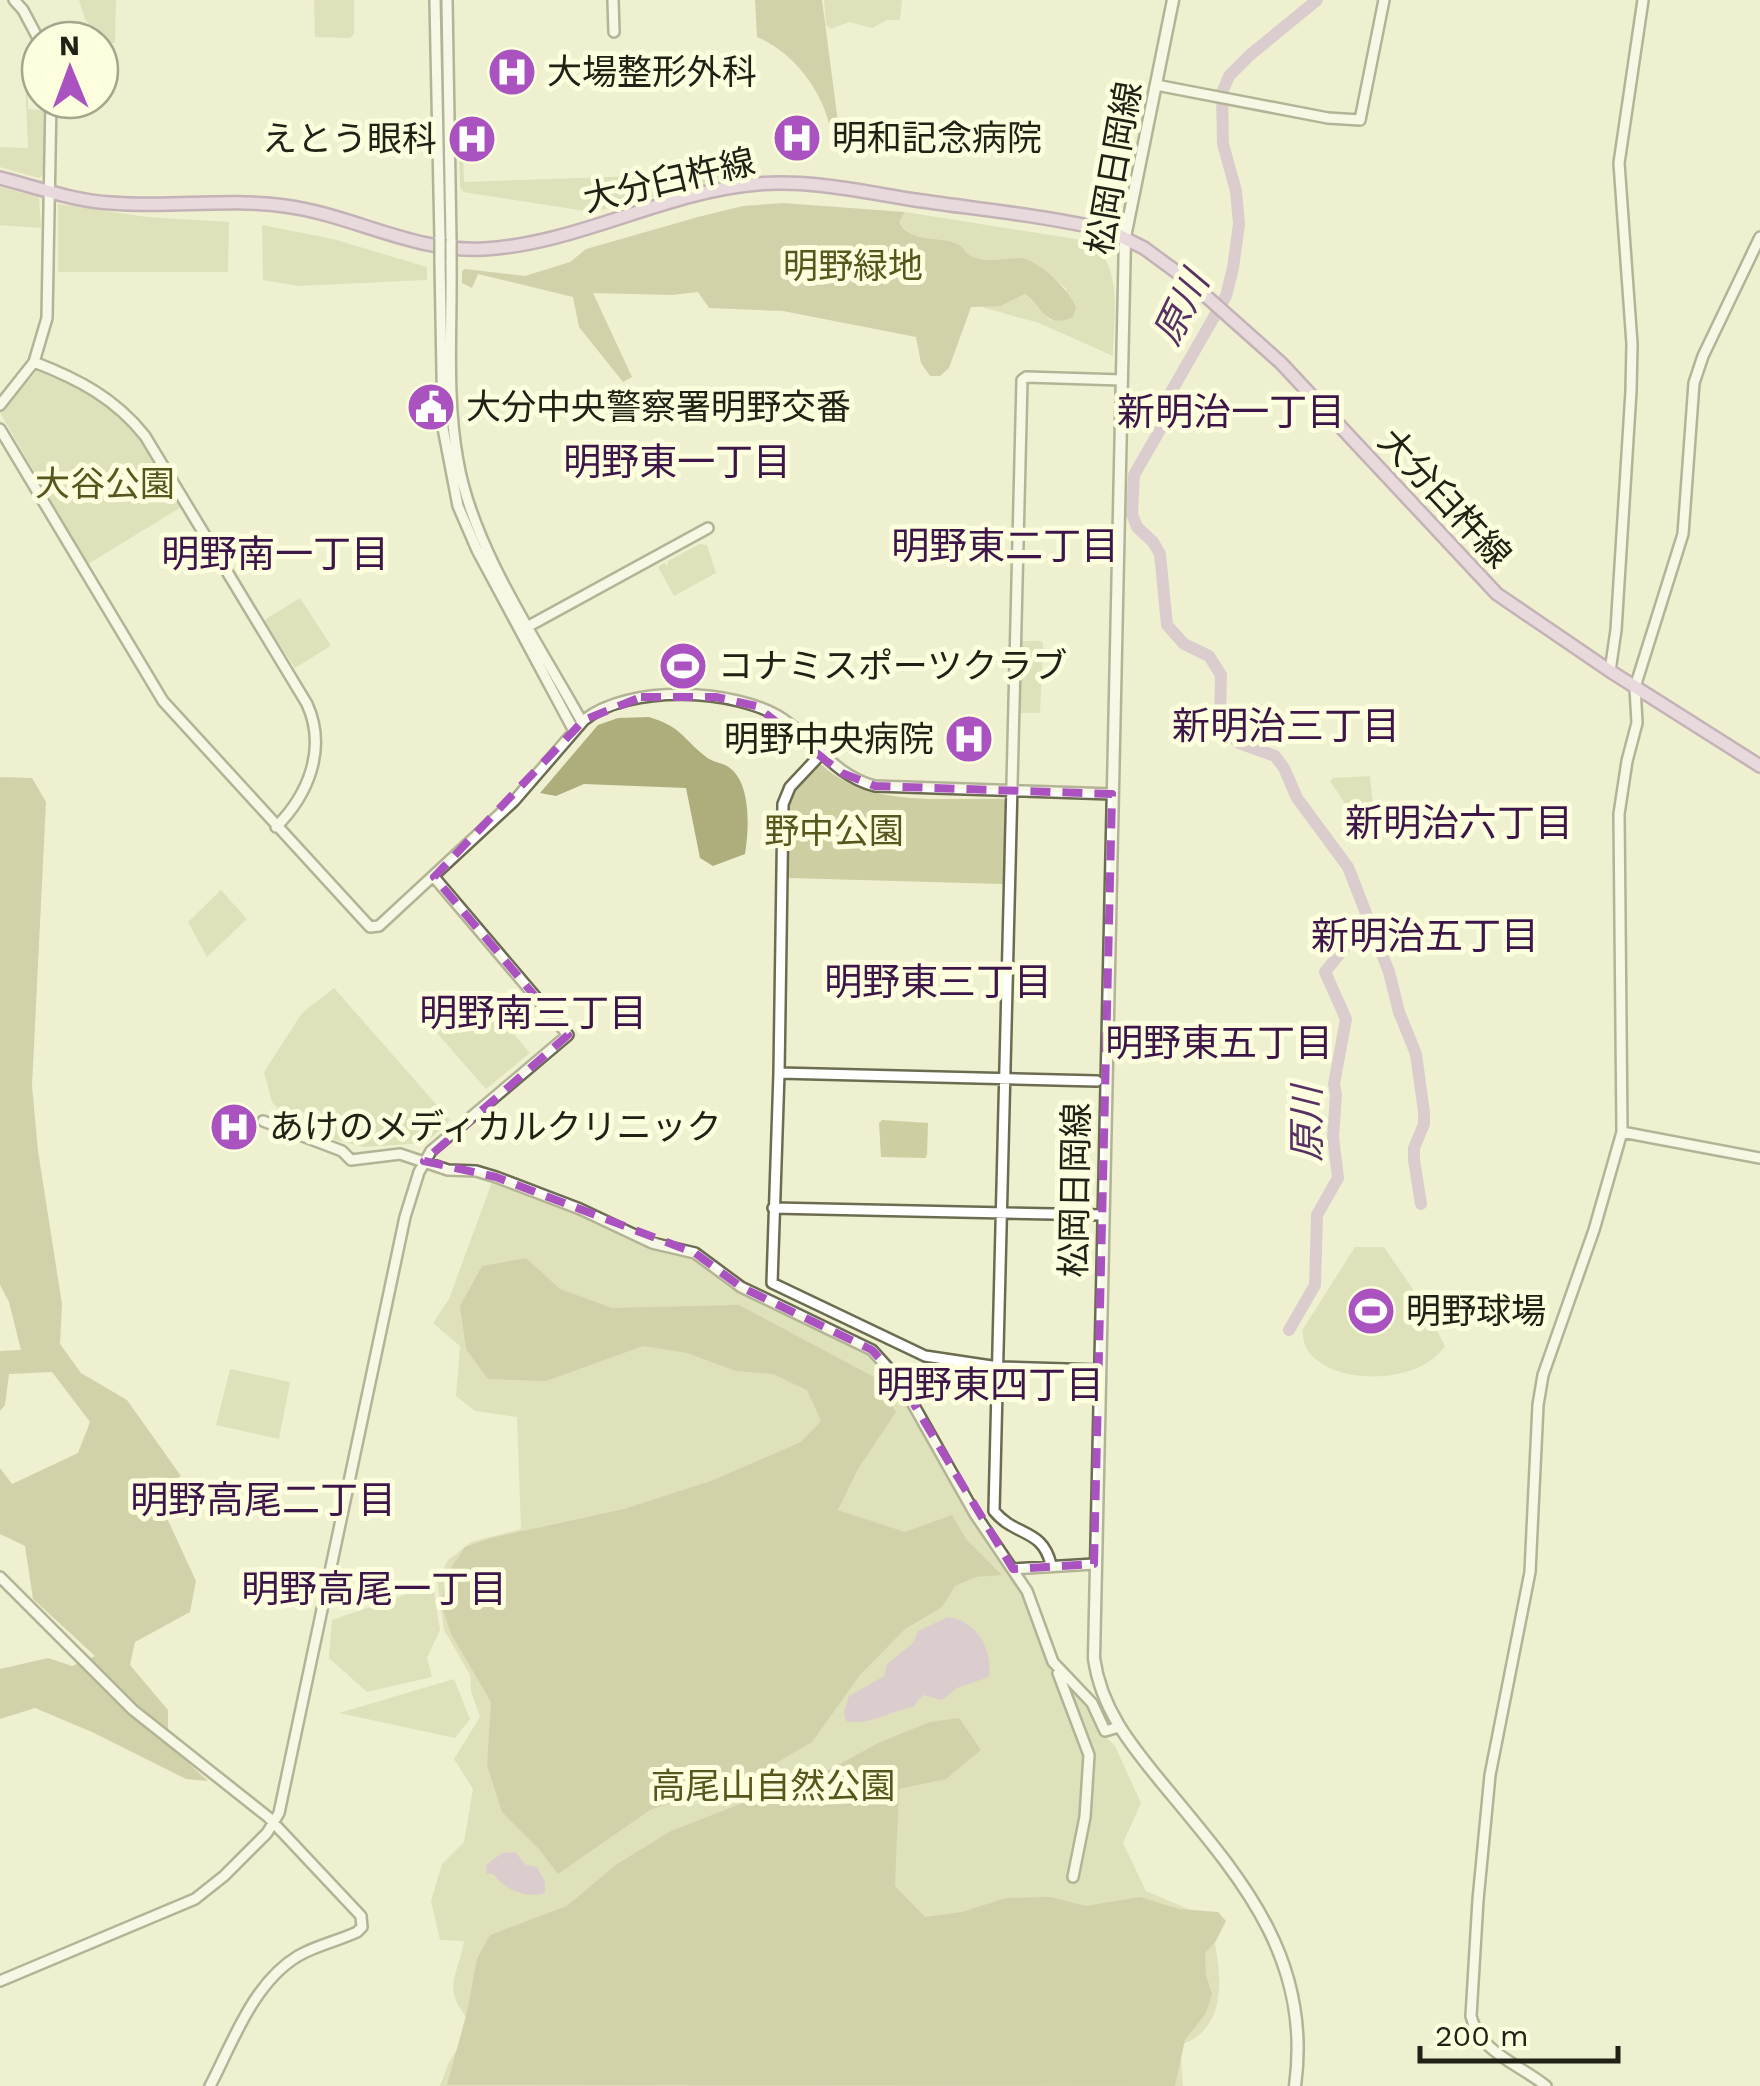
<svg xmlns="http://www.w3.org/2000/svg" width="1760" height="2086" font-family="'Work Sans','Noto Sans JP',sans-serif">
<rect width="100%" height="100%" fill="#eff0d0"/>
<path fill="#cdcea1" d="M79 0H116L115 43 106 44 85 19Z
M314 0H354V34L350 38 315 37Z
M824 0H902L900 20H887L872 28 849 22 831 29 826 25Z
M24 59 29 61 28 109 41 110V100H46L44 174 39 178 0 167V147L28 148Z
M459 149H463L464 182 634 176 679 170 710 161 719 166 720 181 592 212 463 192 460 187Z
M0 187 39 197 41 228 0 225Z
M58 204 147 217 229 222 228 272H58Z
M905 212 1088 241C1125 266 1113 317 1113 356L1039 323 978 306H1001L1025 294 1051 321 1067 289 1033 262 974 259 955 243 910 235 899 222Z
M262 225 333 239 427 267V280L298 286 263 280Z
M37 371C58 380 83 388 102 401 139 427 160 468 183 506L88 564 0 413Z
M700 544 707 545 716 573 674 596 658 567 664 563 668 566V561Z
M300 598 330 644 329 647 295 668 265 623 266 619Z
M1021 641H1042L1043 645 1040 713H1019Z
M816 765H822C870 809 942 797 1003 799L1007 803 1006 880 1002 884 789 878 785 876 787 800Z
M1370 776 1374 814 1356 820 1330 781 1333 778Z
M221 890 247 919 207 957 188 922Z
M334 988 450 1120 426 1143 364 1147 328 1138 320 1111 283 1114 272 1102 264 1072 302 1013Z
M487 1002 530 1053 486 1089 436 1032 464 1007 472 1014Z
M882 1120 928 1123 927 1155 925 1158 881 1157 879 1123Z
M492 1182 565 1209 633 1240 693 1258 729 1288 871 1354 896 1380 958 1496 1020 1587 1047 1658 1067 1684 1090 1706 1099 1730 1115 1746 1141 1803 1123 1843 1146 1891 1209 1918C1220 1961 1234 2028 1180 2045L1183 2086H440L448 2064 472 2024C441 1988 456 1983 464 1941L440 1940 431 1901 442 1864 464 1842 473 1789 454 1759 480 1717 471 1691 470 1675 444 1630 437 1580 448 1560 471 1542 521 1529 517 1417 475 1411 456 1396 460 1346 433 1323 449 1299Z
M1355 1247H1384L1421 1301 1445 1346C1413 1394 1297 1383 1303 1329Z
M230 1369 290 1382 279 1439 216 1425Z
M433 1585 440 1630 427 1658 432 1677 367 1692 329 1658 332 1620Z
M454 1679 470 1719 455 1738 339 1713Z"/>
<path fill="#adae7b" d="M755 0H822L838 122 829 123C819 86 792 52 757 37Z
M783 203 905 212 899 222C910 243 936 236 955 243 968 248 963 256 980 259 995 262 1005 258 1020 258 1038 259 1071 291 1076 308L1073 317C1046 329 1044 309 1025 294L1001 306 971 307 949 368 940 376H930L921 363 916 337 783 311 709 308 698 292 672 295 593 293 632 377 623 382 579 327 573 297 478 274 472 288 462 283V271L465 269 525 276 570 262 586 249 698 217 743 206Z
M649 717C682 727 681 737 705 756 712 762 719 762 727 766 752 781 749 829 745 854L713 866 700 858 686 788 584 784 556 796 540 793 598 725 618 718Z
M0 777 32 778 46 802 32 1086 38 1151 62 1304 60 1344 81 1373 127 1400 181 1476 155 1492 196 1581 190 1612 135 1642 130 1665 168 1710V1744L208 1781 186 1779 92 1732 35 1708 0 1719V1669L48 1658 72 1666 95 1656 33 1599 25 1546 0 1534V1468L12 1484 78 1453 90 1422 52 1372 9 1374 5 1405 0 1411V1351L21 1350 9 1302 0 1285Z
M526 1258 560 1289 612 1308 739 1305 874 1377 896 1412 858 1469 838 1510 905 1532 952 1515 966 1539 1002 1575 976 1577 955 1586 942 1607 905 1629 860 1675 812 1742 759 1773 650 1810 558 1874 538 1848 502 1812 487 1765 491 1702 451 1634 441 1603 449 1571 465 1547 491 1538 624 1509 711 1481 801 1442 821 1421 807 1390 773 1374 736 1371 687 1353 643 1346 546 1381 488 1379 466 1349 460 1306 482 1266Z
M959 1718 981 1750 946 1779 899 1789 895 1886 925 1917 962 1912 1006 1898 1050 1897 1086 1906 1140 1897 1179 1909 1218 1912 1226 1921 1216 1941 1205 1953 1206 1975 1212 1994 1206 2013 1185 2040 1175 2086 447 2085 467 2012 477 1959 490 1935 567 1906 617 1864 671 1831 833 1768 878 1743 930 1722Z"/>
<path fill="#c3a3cd" d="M948 1617C977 1621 993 1649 989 1677L957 1688 942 1700 923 1695 913 1707C893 1710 866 1727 846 1721L844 1712 849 1696 884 1676 887 1664 913 1643 918 1631Z
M515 1852 526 1865 537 1867 545 1882V1893C526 1899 505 1890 493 1874H487L486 1865 502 1853Z"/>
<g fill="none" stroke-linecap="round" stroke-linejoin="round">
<path stroke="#c3a3cd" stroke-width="12" d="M1317 0 1250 55 1229 76 1222 93 1223 144 1236 191 1239 224 1233 268 1226 296 1171 392 1161 428 1134 475 1132 514 1137 527 1153 542 1160 554 1167 625 1184 644 1209 656 1221 675 1220 715 1226 731 1239 743 1275 756 1284 768 1297 798 1348 867 1389 972 1399 1012 1416 1054 1424 1112V1124L1414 1148V1160L1421 1204
M1289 1330 1315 1285 1317 1215 1338 1178 1333 1137 1336 1095 1334 1084 1346 1019 1325 972 1356 933 1366 914"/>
<g stroke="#6c6c50" stroke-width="14">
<path id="tertiary" d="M14 0 23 10 40 42
M435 0 440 239
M447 0 451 242
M613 0 614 32
M1156 85 1328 118 1360 120 1384 0
M440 262 443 428 458 506 477 550 574 731
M451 262C452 327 446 397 458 461 473 549 539 644 582 722
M34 362C78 379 115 398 145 436L307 704C327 748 309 794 276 827
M0 405 34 362 47 318 51 100
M0 429 163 701 370 927 379 926 514 801 584 720C629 684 736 688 783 719 816 742 835 776 875 786L1112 794
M527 627 708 528
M1610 671 1616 630 1631 391 1632 344 1619 163 1643 0
M821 754 790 787 783 804 779 1073 772 1283 925 1356 998 1367 1098 1370
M779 1073 1097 1081
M263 1121 342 1151 351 1160 400 1154 448 1170 476 1171 496 1177 580 1209 652 1243 695 1253 741 1287 872 1350 900 1381 975 1514 1027 1591 1053 1662 1092 1703 1105 1731 1119 1727
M1622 1132 1760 1158
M773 1208 1102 1215
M1051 1565C1043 1528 1015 1537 994 1511L1022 380 1026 377 1122 380
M1013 1569 1094 1564
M0 1577 133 1710 268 1817 361 1916 362 1927 357 1932C338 1941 317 1945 298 1956 253 1983 233 2042 210 2086
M1058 1673 1089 1755 1085 1817 1073 1877
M0 1981 195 1899 224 1876 267 1833 279 1813 405 1217 419 1172 431 1151 568 1035 434 877
M1546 2086C1519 2064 1480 2053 1471 2016L1478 1900 1490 1775 1530 1572 1538 1405 1543 1375 1594 1230 1622 1132 1619 814 1627 761 1637 723 1635 687 1683 534 1694 383 1703 356 1760 237"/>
</g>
<g stroke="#6c6c50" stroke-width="15">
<path id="secondary" d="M1173 0 1125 237 1094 1658C1101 1709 1131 1745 1162 1783 1238 1875 1313 1956 1295 2086"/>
</g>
<g stroke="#906997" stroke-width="16">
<path id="primary" d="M0 178C36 187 73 201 111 203 169 208 227 198 285 206 353 215 414 253 484 249 577 244 664 192 757 184 812 179 868 193 922 201 984 210 1048 216 1110 231L1144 248 1189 281 1281 363 1497 594 1610 671 1760 766"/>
</g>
<use href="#tertiary" stroke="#fff" stroke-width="9"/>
<use href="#secondary" stroke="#fff" stroke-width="10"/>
<use href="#primary" stroke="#e0bceb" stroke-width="11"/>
<g stroke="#6c6c50" stroke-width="14" stroke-linecap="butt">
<path id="tertiary-bridge" d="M440 239V262
M451 242V262"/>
</g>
<use href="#tertiary-bridge" stroke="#fff" stroke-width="9"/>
</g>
<path d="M0 0H1760V2086H0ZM641 697H716L756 706 842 773 875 786 1112 794 1094 1564 1013 1569 900 1381 872 1350 741 1287 695 1253 496 1177 424 1161 568 1035 434 877 584 720Z" fill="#eff0d0" fill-opacity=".55" fill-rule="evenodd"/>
<path fill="none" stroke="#a952c0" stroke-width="8" stroke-dasharray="20 12" stroke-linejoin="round" d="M641 697H716L756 706 842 773 875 786 1112 794 1094 1564 1013 1569 900 1381 872 1350 741 1287 695 1253 496 1177 424 1161 568 1035 434 877 584 720Z"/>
<defs>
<g id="hospital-disc" transform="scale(2.5)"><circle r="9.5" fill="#a952c0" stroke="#fcfedd"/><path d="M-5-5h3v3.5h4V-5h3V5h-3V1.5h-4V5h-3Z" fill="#fff"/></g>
<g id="civic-disc" transform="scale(2.5)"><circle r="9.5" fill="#a952c0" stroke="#fcfedd"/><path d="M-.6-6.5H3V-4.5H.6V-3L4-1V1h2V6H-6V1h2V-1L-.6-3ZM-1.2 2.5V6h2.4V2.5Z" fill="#fff"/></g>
<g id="stadium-disc" transform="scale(2.5)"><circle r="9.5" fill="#a952c0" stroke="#fcfedd"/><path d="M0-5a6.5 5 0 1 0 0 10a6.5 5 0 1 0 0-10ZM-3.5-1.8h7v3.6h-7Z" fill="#fff"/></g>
</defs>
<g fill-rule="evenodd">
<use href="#hospital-disc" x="512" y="72"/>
<use href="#hospital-disc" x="797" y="138"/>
<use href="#hospital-disc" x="472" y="139"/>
<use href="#civic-disc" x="431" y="407"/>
<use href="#stadium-disc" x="683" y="666"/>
<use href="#hospital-disc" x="969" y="739"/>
<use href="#hospital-disc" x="234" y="1127"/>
<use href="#stadium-disc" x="1371" y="1311"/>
</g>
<g text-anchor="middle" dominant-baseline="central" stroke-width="10" stroke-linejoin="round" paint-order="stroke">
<g font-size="35" fill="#212115" stroke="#fcfedd" text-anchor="start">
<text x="547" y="72">大場整形外科</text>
<text x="832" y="138">明和記念病院</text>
<text x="437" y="139" text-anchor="end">えとう眼科</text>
<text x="466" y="407">大分中央警察署明野交番</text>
<text x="718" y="666">コナミスポーツクラブ</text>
<text x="934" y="739" text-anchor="end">明野中央病院</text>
<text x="269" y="1127">あけのメディカルクリニック</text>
<text x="1406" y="1311">明野球場</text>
</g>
<g font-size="35" fill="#212115" stroke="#fcfedd">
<text transform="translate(1114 168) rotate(-80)">松岡日岡線</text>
<text transform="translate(669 180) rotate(-13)">大分臼杵線</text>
<text transform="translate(1445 498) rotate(47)">大分臼杵線</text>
<text transform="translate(1075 1190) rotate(-89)">松岡日岡線</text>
</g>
<g font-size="35" fill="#57571d" stroke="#fcfedd">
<text x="853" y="266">明野緑地</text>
<text x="105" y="484">大谷公園</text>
<text x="834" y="831">野中公園</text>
<text x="773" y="1786">高尾山自然公園</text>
</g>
<g font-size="38" font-style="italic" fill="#593064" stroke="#fcfedd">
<text transform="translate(1181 308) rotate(-64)">原川</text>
<text transform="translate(1307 1124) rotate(-90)">原川</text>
</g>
<g font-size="38" fill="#3e1549" stroke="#fcfedd">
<text x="1231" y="412">新明治一丁目</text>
<text x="677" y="462">明野東一丁目</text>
<text x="1005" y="546">明野東二丁目</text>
<text x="275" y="554">明野南一丁目</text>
<text x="1286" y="726">新明治三丁目</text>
<text x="1459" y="823">新明治六丁目</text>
<text x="1425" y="936">新明治五丁目</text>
<text x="938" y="982">明野東三丁目</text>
<text x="533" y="1013">明野南三丁目</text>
<text x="1219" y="1043">明野東五丁目</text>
<text x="990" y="1385">明野東四丁目</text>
<text x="263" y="1500">明野高尾二丁目</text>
<text x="374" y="1589">明野高尾一丁目</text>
</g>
</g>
<g transform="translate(70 70) rotate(359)"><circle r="48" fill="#fcfedd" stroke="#a4a68d" stroke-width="2.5"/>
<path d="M0-8L18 38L0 25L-18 38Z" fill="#a952c0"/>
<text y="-15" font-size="28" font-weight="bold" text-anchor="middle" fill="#212115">N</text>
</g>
<path d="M1420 2046v15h198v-15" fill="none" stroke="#212115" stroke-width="5"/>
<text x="1435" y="2046" font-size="30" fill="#212115" stroke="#fcfedd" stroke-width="8" paint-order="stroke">200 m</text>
</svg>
